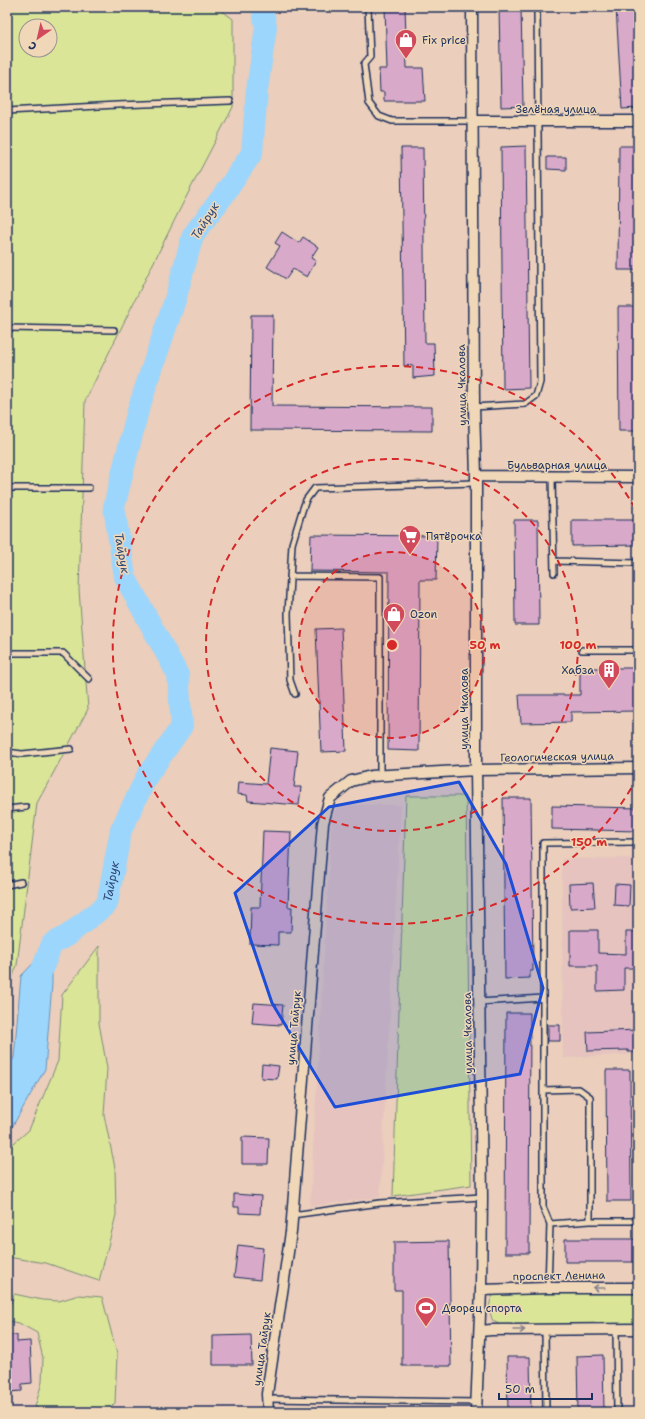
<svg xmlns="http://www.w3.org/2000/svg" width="645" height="1419" font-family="'Shantell Sans',sans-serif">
<rect width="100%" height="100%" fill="#ebcebb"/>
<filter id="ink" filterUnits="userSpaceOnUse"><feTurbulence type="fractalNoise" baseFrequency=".025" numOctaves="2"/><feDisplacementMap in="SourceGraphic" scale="8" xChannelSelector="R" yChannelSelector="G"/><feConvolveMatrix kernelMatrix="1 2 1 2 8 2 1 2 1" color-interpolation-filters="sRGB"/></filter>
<g filter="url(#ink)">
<path fill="#e6c3bf" d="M339 805H401L380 1197 310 1206 332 817Z
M638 858V1054L563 1058 562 859Z"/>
<path fill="#dae597" stroke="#7a8a7a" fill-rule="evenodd" d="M7 7H217L233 19V107L183 203 85 401 79 590 88 709 37 803 17 965 7 992ZM26 26H50V50H26Z
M406 796H466L471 1185 393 1196Z
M99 946V1023L107 1068 104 1115 115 1168 116 1215 99 1281 46 1263 7 1257V1149L29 1130 58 1061 62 995Z
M496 1293H638V1324L503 1326 493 1321C489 1312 487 1300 496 1293Z
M14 1294 42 1300 59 1301 79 1295 102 1297 117 1354 115 1403 106 1412H46L35 1407 42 1382 43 1358 37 1333 19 1323 7 1321V1315Z"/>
<path fill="#9cd6fc" stroke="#6893bd" d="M52 944V984L45 1069 12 1127 7 1131V1068L14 1058 21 976Z"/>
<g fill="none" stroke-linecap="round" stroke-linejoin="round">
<path stroke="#9cd6fc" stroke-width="22" id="s1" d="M41 972 52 944 68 935 107 904 121 830 147 776 182 726 178 675 125 577 114 507 138 410 175 300 193 235 223 196 252 153 257 90 266 27 262 7"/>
</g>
<path fill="#d9a9c9" stroke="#1b2f5e" d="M385 7H405L407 68H423L425 101H384V92H380L379 69H387Z
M499 7H521L523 106 501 107Z
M616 7H636L638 46V108L622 109Z
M526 146 529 388 503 389 501 147Z
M619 146H638V270H618Z
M401 148H423L425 343H434L435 376 413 378V365L404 366Z
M547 157H566V170L547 169Z
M282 232 299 243 303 237 318 247 311 258 316 261 307 277 293 269 286 279 267 267 280 246 275 243Z
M618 307H638V431H619Z
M251 315H273L272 406 432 407V431L250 430Z
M514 520H538L539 625H515Z
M572 520H638V545L572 546Z
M311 535 437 536 436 580H420L419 751 388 750 389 572 310 571Z
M341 628 346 751 321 752 316 629Z
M580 668H638V711L571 712V722L521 723 519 695H580Z
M270 748 298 751 294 787H301L299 805 248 801 247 795 237 794 238 782 266 784Z
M503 798H531L533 971H530V978L505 979Z
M552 806 638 808V831L552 829Z
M263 831 291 832 288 907H292L291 932H278V945L250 944 251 907H260Z
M593 883 595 907 570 908 569 884Z
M615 884 630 885 629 906 614 905Z
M570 930H598V953L626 954V932H638V968H624V990L597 991V966H570Z
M254 1003 283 1005 281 1025 252 1023Z
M506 1013H530L529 1253H505Z
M548 1025H560V1041H548Z
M638 1030V1052H628V1050L588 1051 587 1032Z
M262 1064 279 1066 277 1079 261 1078Z
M606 1070H630L631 1201H607Z
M242 1137 269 1138 268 1164H242Z
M234 1194 261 1196 260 1214 239 1213V1207H234Z
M565 1239H638V1262H565Z
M449 1241 451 1366H402V1290H394V1242Z
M238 1245 263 1248 260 1280 234 1277Z
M17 1335V1342L30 1341 32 1383 22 1384V1391L8 1392 7 1336Z
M251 1335 252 1365H213V1336Z
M603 1355 604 1412H578L577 1356Z
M507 1357H530L531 1412H508Z"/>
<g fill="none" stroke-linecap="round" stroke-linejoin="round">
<g stroke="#1b2f5e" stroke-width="8">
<path id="lane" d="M368 7 370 57 364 64 369 103 379 116 392 121H473
M7 111 117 105 230 101
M7 328 114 330
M474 407 525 404 536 396 540 382 537 7
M552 477 554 573
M7 488H89
M554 561 638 563
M290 576 380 577V775
M582 650H638
M7 653H63L89 679
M295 694 290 680 288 614 292 544 302 511 306 500 315 488 475 483
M7 752 22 754 71 749
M7 809 26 807
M7 885 21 882
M479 1002 543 998
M543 1090 579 1089 590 1097V1221
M292 1215 380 1203 482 1197
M550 1224 590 1221H638
M548 1288 550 1224 543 1207V843L638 842
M616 1329 617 1412
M545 1330 546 1412
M268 1399 476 1402"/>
</g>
<g stroke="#1b2f5e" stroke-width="13">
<path id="street" d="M472 7 474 407 476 476V770L482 1197 481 1290 476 1412
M474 121H638
M476 476 638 477
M481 1290 548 1288H638
M480 1331 491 1330 638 1329
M268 1412 267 1394 291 1232 323 823 330 798 351 781 371 776 476 770 638 768"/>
</g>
<use href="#lane" stroke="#f0d7b8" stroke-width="5"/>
<use href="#street" stroke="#f0d7b8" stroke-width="10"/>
</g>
<defs><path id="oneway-shaft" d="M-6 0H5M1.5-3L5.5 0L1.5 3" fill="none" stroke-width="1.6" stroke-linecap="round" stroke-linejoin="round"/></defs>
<g stroke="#86838b">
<use href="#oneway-shaft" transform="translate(599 1288) rotate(-180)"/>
<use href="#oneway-shaft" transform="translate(519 1330)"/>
</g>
</g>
<path fill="#1d4ed8" fill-opacity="0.2" stroke="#1d4ed8" stroke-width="3" stroke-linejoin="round" d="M459 782 506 864 543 988 520 1074 335 1107 272 1003 235 893 329 807Z"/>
<circle cx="392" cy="645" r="93" fill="#d62828" fill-opacity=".12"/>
<g fill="none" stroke="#d62828" stroke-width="2" stroke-dasharray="7 5">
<circle cx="392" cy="645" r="93"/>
<circle cx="392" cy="645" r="186"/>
<path d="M637 778A279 279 0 1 1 637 512"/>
</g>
<defs>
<g id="shop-pin" transform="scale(1.15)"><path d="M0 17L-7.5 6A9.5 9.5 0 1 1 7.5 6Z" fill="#d1495b" stroke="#f0d7b8"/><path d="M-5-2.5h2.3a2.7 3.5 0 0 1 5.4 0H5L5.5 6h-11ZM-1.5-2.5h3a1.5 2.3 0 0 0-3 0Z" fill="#fff"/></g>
<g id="supermarket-pin" transform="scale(1.15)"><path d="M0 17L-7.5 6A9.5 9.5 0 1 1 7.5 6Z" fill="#d1495b" stroke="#f0d7b8"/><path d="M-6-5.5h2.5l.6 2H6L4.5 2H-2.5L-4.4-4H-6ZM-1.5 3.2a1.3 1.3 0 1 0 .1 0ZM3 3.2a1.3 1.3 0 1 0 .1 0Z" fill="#fff"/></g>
<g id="building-pin" transform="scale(1.15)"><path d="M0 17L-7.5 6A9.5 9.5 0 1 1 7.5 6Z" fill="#d1495b" stroke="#f0d7b8"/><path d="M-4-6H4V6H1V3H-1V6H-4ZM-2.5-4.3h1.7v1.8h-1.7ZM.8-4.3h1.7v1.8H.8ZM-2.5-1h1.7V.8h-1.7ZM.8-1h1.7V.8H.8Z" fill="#fff"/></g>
<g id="stadium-pin" transform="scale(1.15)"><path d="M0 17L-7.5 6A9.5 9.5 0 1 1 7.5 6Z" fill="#d1495b" stroke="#f0d7b8"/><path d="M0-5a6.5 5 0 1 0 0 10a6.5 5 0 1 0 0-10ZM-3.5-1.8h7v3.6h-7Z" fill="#fff"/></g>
</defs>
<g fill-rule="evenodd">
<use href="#shop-pin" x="406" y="40"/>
<use href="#supermarket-pin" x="410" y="536"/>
<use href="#shop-pin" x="394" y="614"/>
<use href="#building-pin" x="609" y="670"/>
<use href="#stadium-pin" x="426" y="1308"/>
</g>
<g text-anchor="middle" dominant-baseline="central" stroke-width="3" stroke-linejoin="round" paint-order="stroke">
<g font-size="11" fill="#1b2f5e" stroke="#f0d7b8" text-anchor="start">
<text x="422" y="40">Fix price</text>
<text x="426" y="536">Пятёрочка</text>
<text x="410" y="614">Ozon</text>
<text x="594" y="670" text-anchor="end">Хабза</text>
<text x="442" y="1308">Дворец спорта</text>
</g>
<g font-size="11" fill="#1b2f5e" stroke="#f0d7b8">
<text x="556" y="109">Зелёная улица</text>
<text transform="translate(462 385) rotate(-91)">улица Чкалова</text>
<text x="557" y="465">Бульварная улица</text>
<text transform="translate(464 709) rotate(-90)">улица Чкалова</text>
<text transform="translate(557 757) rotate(-1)">Геологическая улица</text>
<text transform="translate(294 1028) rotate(-85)">улица Тайрук</text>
<text transform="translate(468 1033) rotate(-91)">улица Чкалова</text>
<text transform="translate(559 1276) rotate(-1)">проспект Ленина</text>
<text transform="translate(262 1349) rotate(-82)">улица Тайрук</text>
</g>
<g font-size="12" font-style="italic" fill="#2e4876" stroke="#f0d7b8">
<text transform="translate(205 221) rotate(-58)">Тайрук</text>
<text transform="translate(122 553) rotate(80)">Тайрук</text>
<text stroke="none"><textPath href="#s1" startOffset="121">Тайрук</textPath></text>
</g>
</g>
<circle cx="392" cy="645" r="6" fill="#d62828" stroke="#f0d7b8" stroke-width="2"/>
<g font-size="12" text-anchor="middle" font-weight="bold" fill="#d62828" stroke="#f0d7b8" stroke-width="3" stroke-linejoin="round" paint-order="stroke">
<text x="485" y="649">50 m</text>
<text x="578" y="649">100 m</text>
<text x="589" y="846">150 m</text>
</g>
<rect width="645" height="1419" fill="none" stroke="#f0d7b8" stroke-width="24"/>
<rect x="12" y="12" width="621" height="1395" fill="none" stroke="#1b2f5e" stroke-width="1.5" filter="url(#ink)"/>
<g transform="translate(38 38) rotate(214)"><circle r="19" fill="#f0d7b8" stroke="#9b9494"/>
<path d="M0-3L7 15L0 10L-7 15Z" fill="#d1495b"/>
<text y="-6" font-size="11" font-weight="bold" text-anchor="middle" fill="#1b2f5e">С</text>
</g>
<path d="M499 1393v6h93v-6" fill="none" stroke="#1b2f5e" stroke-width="2"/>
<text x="505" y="1393" font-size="12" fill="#1b2f5e" stroke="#f0d7b8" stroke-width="3" paint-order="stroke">50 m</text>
</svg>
